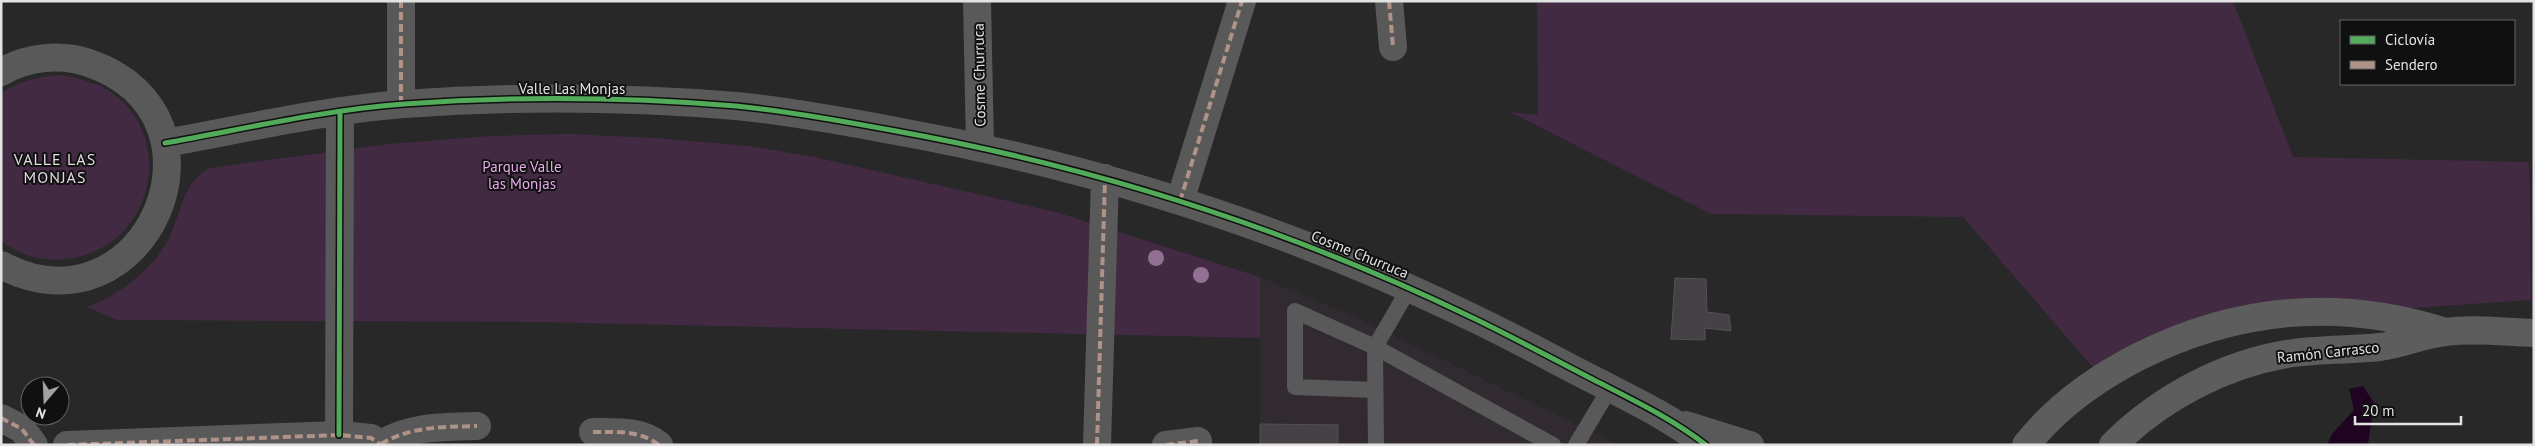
<svg xmlns="http://www.w3.org/2000/svg" width="2535" height="446" font-family="'PT Sans',sans-serif">
<rect width="100%" height="100%" fill="#282828"/>
<path fill="#312b31" d="M1260 277 1359 319 1619 445H1260Z"/>
<path fill="#422a43" d="M1537 1H2233L2293 157 2529 162 2531 300 2351 312 2280 313 2102 378 1963 217 1711 214 1510 112 1538 115Z
M61 75C82 79 104 84 120 99 176 151 147 245 73 258 47 263 22 257 1 241V93C21 81 38 76 61 75Z
M569 134 656 138 748 146 814 157 1056 212 1260 277V338L537 322 118 320 87 307C117 297 157 266 170 236 181 212 184 180 210 168L389 144 490 136Z"/>
<path fill="#1e0421" d="M2363 386 2374 403 2368 445H2327L2332 434 2354 410 2349 389Z"/>
<path fill="#464047" stroke="#525252" d="M1675 278 1706 279 1707 312 1729 315 1731 331 1705 328V340L1671 339Z
M1260 424 1338 425V445H1260Z"/>
<g fill="none" stroke-linecap="round" stroke-linejoin="round">
<path stroke="#5a595a" stroke-width="16" d="M1375 390 1295 387V311L1375 347 1553 445
M1376 445 1375 347 1410 287
M1576 445 1610 388"/>
<path stroke="#5a595a" stroke-width="28" d="M977 1 980 146
M1389 1 1393 47
M1 72C27 57 61 53 89 63 243 116 145 341 1 265
M401 104V1
M165 143C244 129 324 110 404 104 514 96 626 97 736 106 789 111 843 121 896 131 1095 167 1289 229 1471 317 1513 337 1553 359 1594 380 1633 400 1671 418 1706 445
M1180 201 1242 1
M1 418 22 429 34 445
M1686 425 1750 445
M593 432C616 432 640 430 659 445
M339 435 340 111
M381 444C411 426 443 427 477 426
M67 445 339 435 371 438 381 445
M1097 445 1105 178
M1166 445 1198 441"/>
<path stroke="#5d5d5d" stroke-width="28" d="M2026 445C2056 407 2095 379 2138 357 2237 307 2340 298 2446 332
M2113 445C2161 397 2226 363 2293 353 2322 349 2351 350 2380 347 2402 344 2424 334 2446 332 2474 328 2505 332 2534 333"/>
<path stroke="#af9288" stroke-width="4" stroke-dasharray="8 4" stroke-linecap="butt" d="M1389 1 1393 47
M401 104V1
M1180 201 1242 1
M1 418 22 429 34 445
M593 432C616 432 640 430 659 445
M381 444C411 426 443 427 477 426
M67 445 339 435 371 438 381 445
M1097 445 1105 178
M1166 445 1198 441"/>
<g stroke="#111011" stroke-width="8">
<path id="cycleway" d="M165 143C244 129 324 110 404 104 514 96 626 97 736 106 789 111 843 121 896 131 1095 167 1289 229 1471 317 1513 337 1553 359 1594 380 1633 400 1671 418 1706 445
M339 435 340 111"/>
</g>
<use href="#cycleway" stroke="#51ab58" stroke-width="5"/>
</g>
<g fill="#927093">
<circle cx="1156" cy="258" r="8"/>
<circle cx="1201" cy="275" r="8"/>
</g>
<g text-anchor="middle" dominant-baseline="central" stroke-width="4" stroke-linejoin="round" paint-order="stroke">
<g font-size="15" fill="#e4e3e4" stroke="#111011">
<text transform="translate(979 75) rotate(-91)">Cosme Churruca</text>
<text x="572" y="88">Valle Las Monjas</text>
<text transform="translate(1360 254) rotate(22)">Cosme Churruca</text>
<text transform="translate(2328 352) rotate(-6)">Ramón Carrasco</text>
</g>
<g font-size="15" fill="#e8aaeb" stroke="#111011">
<text x="522" y="166">Parque Valle<tspan x="522" dy="17">las Monjas</tspan></text>
</g>
<g font-size="16" letter-spacing="1" fill="#dfdddf" stroke="#111011">
<text x="55" y="159">VALLE LAS<tspan x="55" dy="18">MONJAS</tspan></text>
</g>
</g>
<rect width="2535" height="446" fill="none" stroke="#e4e3e4" stroke-width="5"/>
<rect x="2340" y="20" width="175" height="65" fill="#111011" stroke="#656465"/>
<rect x="2350" y="36" width="25" height="8" fill="#51ab58" stroke="#656465"/>
<text x="2385" y="45" font-size="15" fill="#e4e3e4">Ciclovía</text>
<rect x="2350" y="61" width="25" height="8" fill="#af9288" stroke="#656465"/>
<text x="2385" y="70" font-size="15" fill="#e4e3e4">Sendero</text>
<g transform="translate(45 401) rotate(199)"><circle r="24" fill="#111011" stroke="#656465"/>
<path d="M0-4L9 19L0 12L-9 19Z" fill="#a2a2a2"/>
<text y="-8" font-size="14" font-weight="bold" text-anchor="middle" fill="#e4e3e4">N</text>
</g>
<path d="M2355 416v8h106v-8" fill="none" stroke="#e4e3e4" stroke-width="2.5"/>
<text x="2362" y="416" font-size="15" fill="#e4e3e4" stroke="#111011" stroke-width="4" paint-order="stroke">20 m</text>
</svg>
